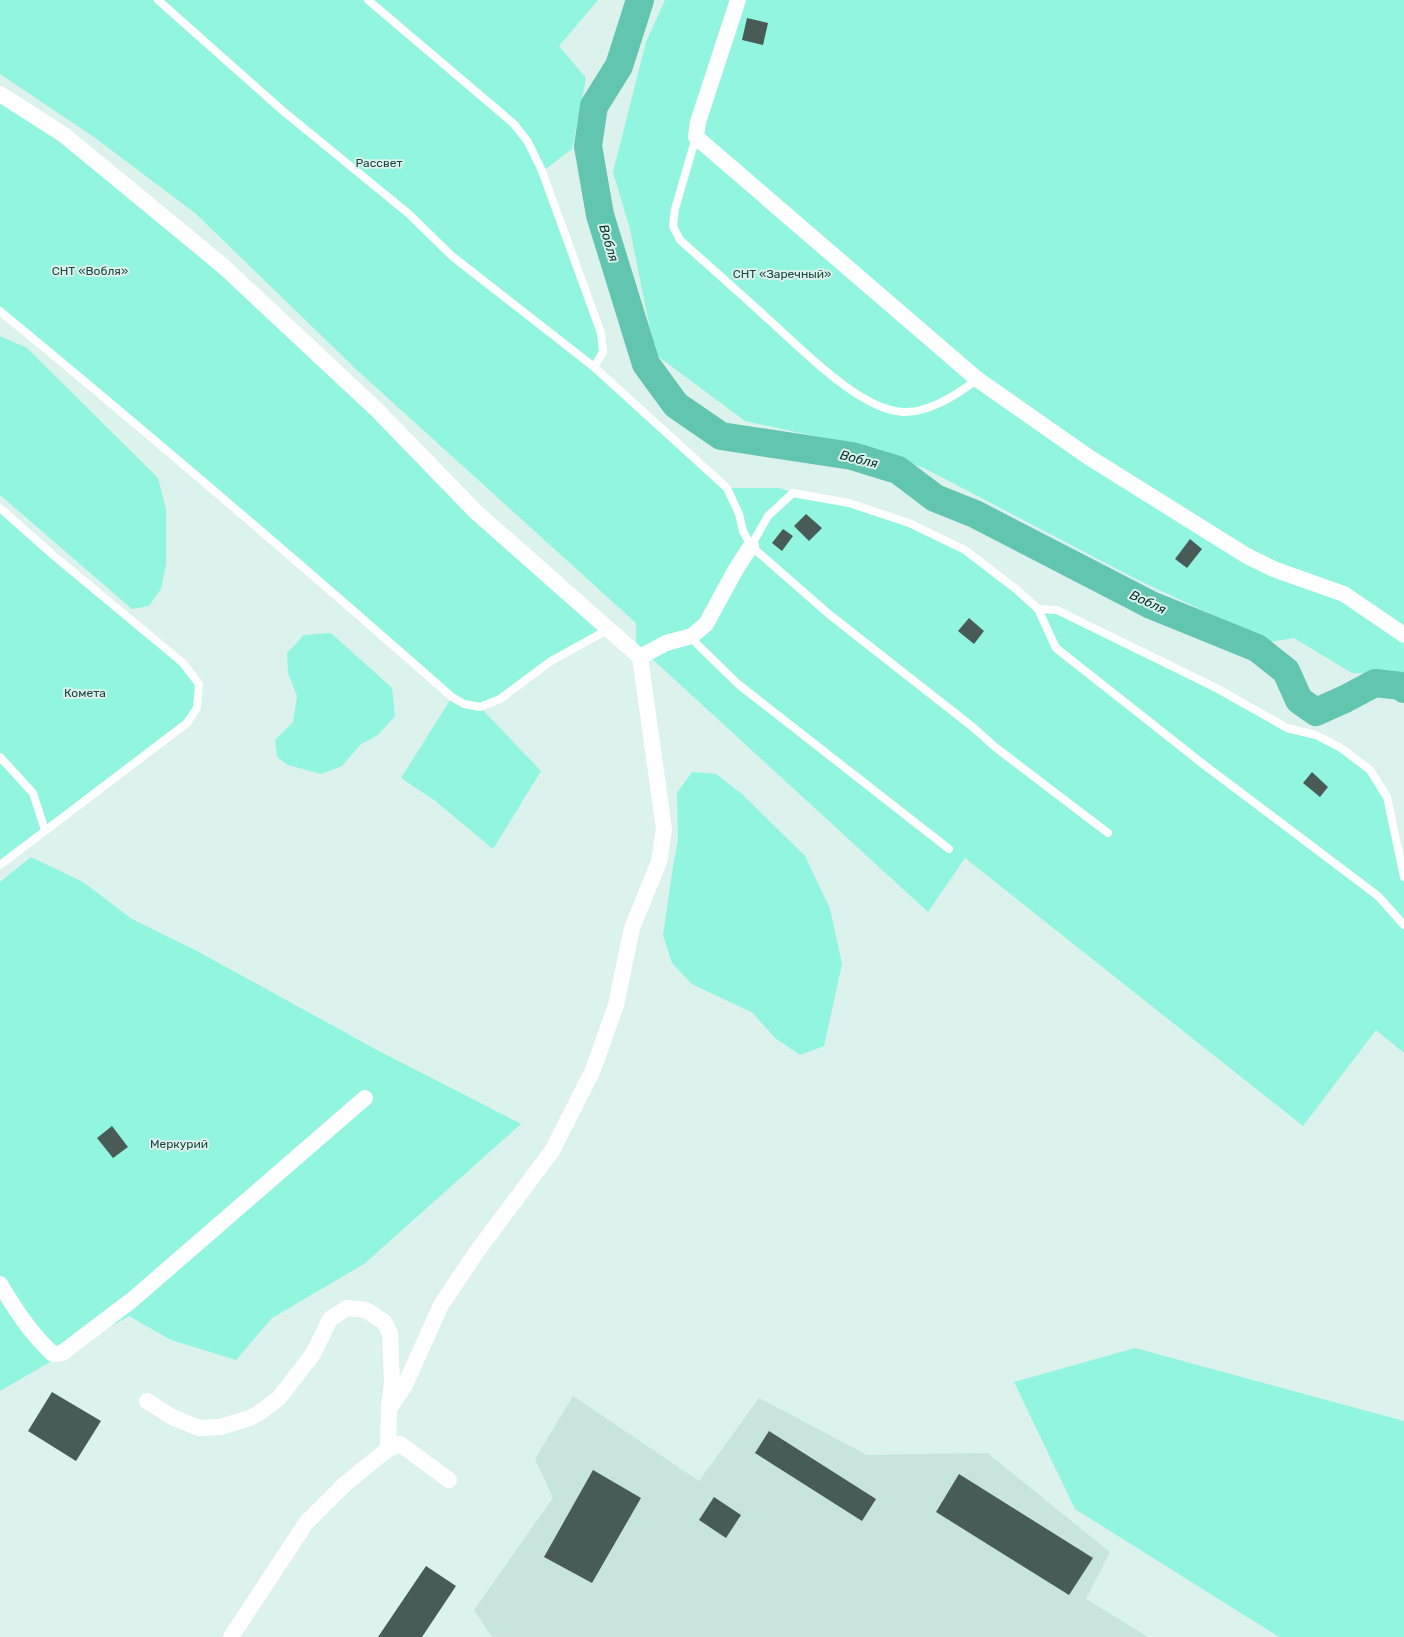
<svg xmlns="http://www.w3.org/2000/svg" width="1404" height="1637" font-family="Rubik,sans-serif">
<rect width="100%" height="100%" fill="#dcf2ec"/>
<path fill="#c7e5dd" d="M573 1396 699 1481 759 1398 867 1455 987 1453 1110 1552 1086 1599 1148 1637H492L474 1610 553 1498 535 1459Z"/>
<path fill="#92f5df" d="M0 0H598L559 46 586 78 572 149 543 171 601 333 603 352 594 367 727 488H779L793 493 849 503 909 523 965 550 1038 609 1057 610 1287 727 1316 735 1370 770 1387 797 1404 877V1053L1376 1030 1303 1126 965 858 928 912 636 644V623L358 371 195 213 94 137 0 74Z
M665 0H1404V684L1390 674 1352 673 1294 638 1270 642 1140 581 924 468 860 446 745 421 655 354 630 229 613 172 646 42Z
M0 94 102 166 609 629 480 707 541 771 493 849 434 800 401 778 452 697 0 311Z
M0 336 27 348 158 478 166 509V565L161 589 149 606 132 609 0 495Z
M0 508 183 663 199 684 197 708 187 723 0 865Z
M331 633 392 688 395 716 378 735 361 744 342 766 321 774 288 765 277 757 275 740 293 722 297 696 288 673 287 653 304 635Z
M692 772 716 774 742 794 805 856 830 909 842 964 824 1046 800 1055 775 1038 753 1013 692 984 672 963 663 935 673 867 678 840 677 793Z
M31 857 83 882 132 919 197 951 377 1050 521 1124 364 1264 272 1318 236 1360 171 1340 129 1316 0 1391V882Z
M1135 1348 1404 1421V1637H1279L1075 1509 1014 1382Z"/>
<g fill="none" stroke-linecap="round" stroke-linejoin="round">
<path stroke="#62c5b0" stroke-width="28" d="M640 0 619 66 594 106 588 146 600 215 646 364 676 405 721 436 852 456 898 470 935 498 975 514 1151 605 1257 648 1286 671 1299 700 1316 712 1345 699 1375 683 1401 686 1404 689"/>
</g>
<path fill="#485b56" d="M747 18 768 23 763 45 742 40Z
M806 514 822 528 809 541 794 526Z
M783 529 793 536 782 551 772 543Z
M1190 539 1202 549 1187 568 1175 559Z
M969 618 984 631 974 644 958 631Z
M1312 772 1328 787 1320 797 1303 783Z
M112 1126 128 1147 113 1158 97 1138Z
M52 1392 101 1421 76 1461 28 1431Z
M769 1431 876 1499 862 1521 755 1453Z
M593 1470 641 1498 592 1583 544 1557Z
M959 1474 1093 1558 1069 1595 936 1512Z
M714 1497 741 1515 726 1538 699 1520Z
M426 1566 456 1586 422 1637H378Z"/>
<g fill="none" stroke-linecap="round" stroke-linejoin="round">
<path stroke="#fff" stroke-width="8" d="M158 0 283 111 409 214 452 256 594 367 727 488 739 514 743 531 751 546 830 615 974 728 995 747 1108 833
M368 0 514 124 528 142 542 171 601 333 603 352 594 367
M696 137 675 209 673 226 680 240C709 266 739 292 768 319 800 347 860 411 904 412 928 413 959 394 977 379
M0 311C153 437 303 566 452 697L464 704 480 707 500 699 551 661 609 629
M0 508 53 555 183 663 199 684 197 708 187 723 0 865
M751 546 768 516 793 493 849 503 909 523 965 550 1016 589 1038 609 1056 648 1203 764 1378 896 1404 925
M1038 609 1057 610 1218 689 1287 728 1316 735 1341 748 1370 770 1387 797 1404 877
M692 636 697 644 738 684 949 849
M0 757 33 793 45 830"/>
<path stroke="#fff" stroke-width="16" d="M738 0 698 122 696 137 977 379 1087 456 1247 556 1276 570 1344 594 1404 635
M0 94 64 135 223 266 377 410 476 512 640 657 664 829 659 862 632 928 616 1005 593 1070 552 1151 478 1250 441 1305 405 1385 389 1409 388 1449
M640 657 666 643 692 636 706 624 736 569 751 546
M0 1284C15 1309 31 1334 53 1354L62 1353 132 1300 365 1098
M147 1401 172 1417 199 1428 220 1427 250 1418 259 1413 279 1398 313 1354 330 1319 347 1308 366 1310 384 1322 390 1333 392 1382 389 1407
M231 1637 306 1523 345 1484 388 1449 400 1444 449 1480"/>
</g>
<g text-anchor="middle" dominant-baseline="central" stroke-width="4" stroke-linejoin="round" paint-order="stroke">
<g font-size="12" fill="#1a463d" stroke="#dcf2ec">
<text x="379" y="163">Рассвет</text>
<text x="90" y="271">СНТ «Вобля»</text>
<text x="782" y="274">СНТ «Заречный»</text>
<text x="85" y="693">Комета</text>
<text x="179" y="1144">Меркурий</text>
</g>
<g font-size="13" font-style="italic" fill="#01322a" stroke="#dcf2ec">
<text transform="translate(609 243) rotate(73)">Вобля</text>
<text transform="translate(859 459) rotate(14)">Вобля</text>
<text transform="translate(1148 602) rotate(25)">Вобля</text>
</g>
</g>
</svg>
